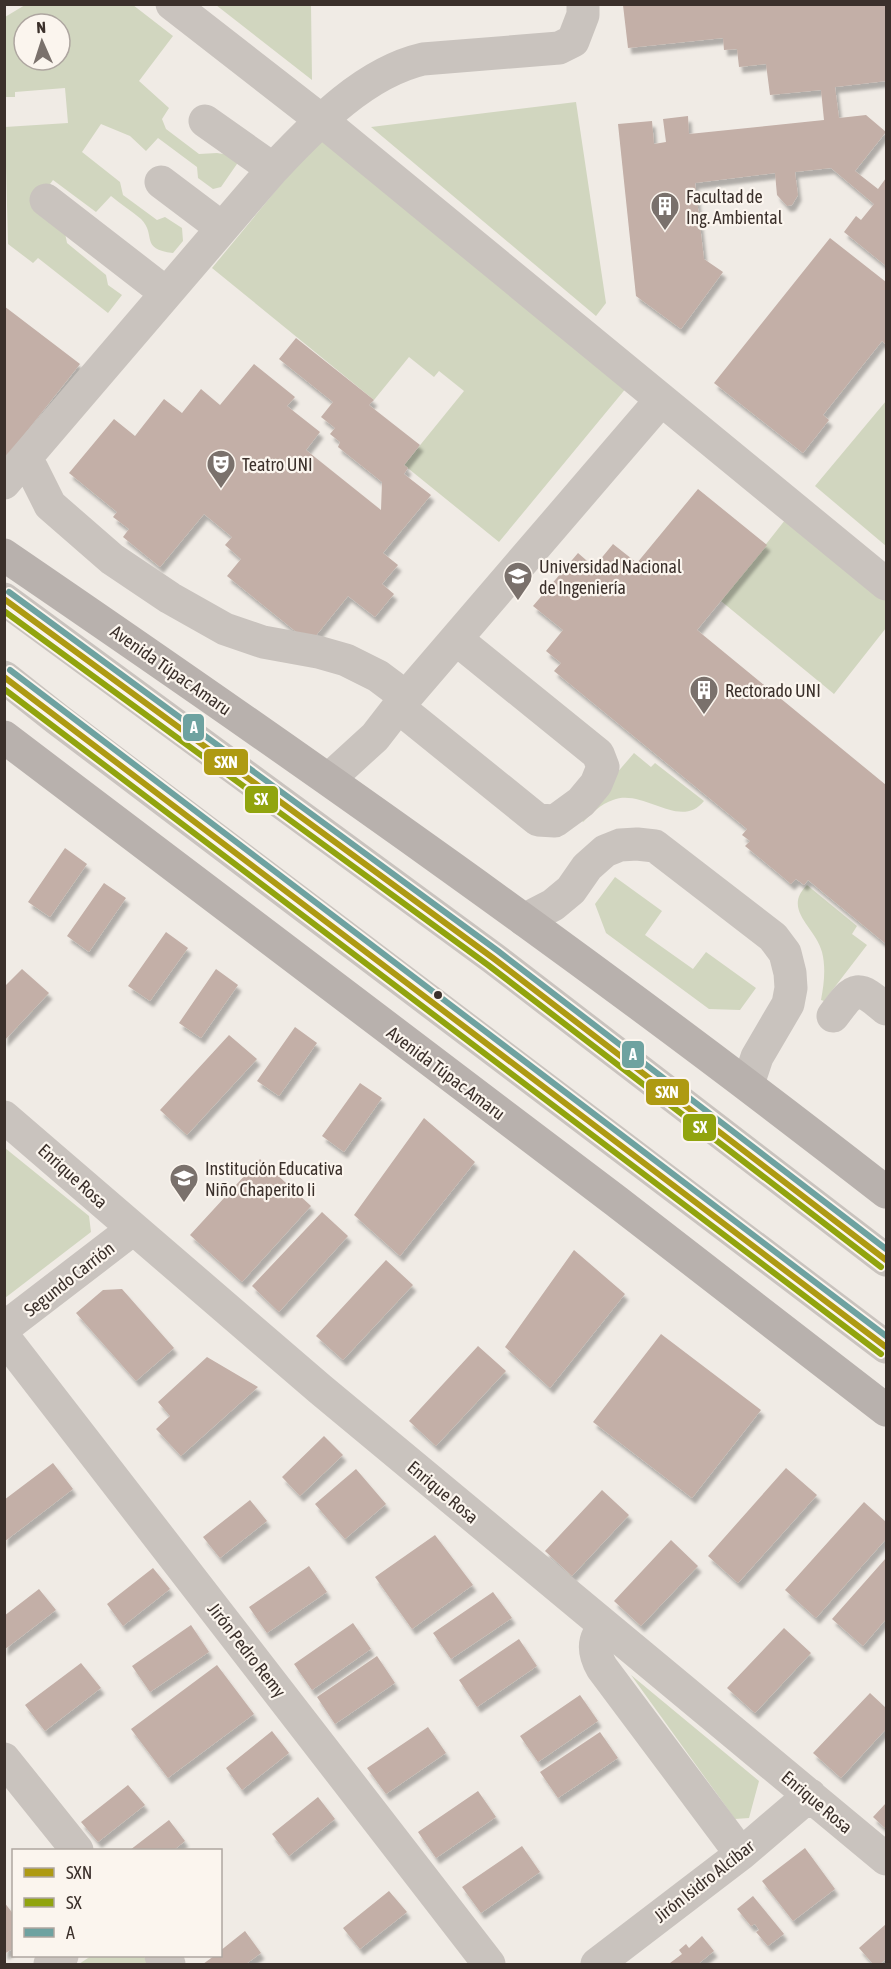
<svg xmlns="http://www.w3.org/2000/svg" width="891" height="1969" font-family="'Asap Condensed',sans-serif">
<defs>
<filter id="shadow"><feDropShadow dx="3.5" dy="6" stdDeviation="1.5" flood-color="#0004"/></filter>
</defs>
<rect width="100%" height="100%" fill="#f0ebe5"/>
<path fill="#d1d6bf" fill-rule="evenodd" d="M25 5H133L173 36 139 81 169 108 162 119 166 129 199 154 217 153 236 156 239 161 221 187 213 189 198 178 197 167 158 138 146 151 130 136 101 124 82 152 120 182 123 195 157 220 165 217 182 228 183 241 173 253C139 249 157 235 141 219 132 211 120 204 111 196L96 212 53 180 36 203 64 228 67 243 106 275 108 285 122 295 108 313 38 258 33 263 8 244 5 127 68 123 65 88 15 92V97H5V17ZM24 24H60V60H24Z
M216 5H311L312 80Z
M576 102 606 303 596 316 371 127Z
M320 137 627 387 499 542 404 465 464 391 439 371 434 377 409 357 374 400 212 268Z
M886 401V546L815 486Z
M789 515 886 600V628L834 694 721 601Z
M634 753 651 767 655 763 704 801C680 831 644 788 613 800 601 804 592 813 583 822L579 817Z
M615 877 662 911 645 935 693 969 706 952 756 988 740 1010 709 1009 606 933 595 904Z
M807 885 857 926 852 934 867 945 824 1001 821 1000C824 984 826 968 822 952 815 926 782 910 807 885Z
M5 1148 89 1216 91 1232 5 1298Z
M631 1675 759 1781 749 1818 735 1819Z
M91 1956H143L150 1964H79Z"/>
<path fill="#c3afa7" filter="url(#shadow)" d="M886 4V81L835 87 839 118 866 115 886 132 855 171 878 189 886 178V266L844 232 856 216 861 220 874 204 831 168 795 172 798 195 792 205 787 206 777 195 775 173 695 183 704 259 723 272 681 329 636 296 618 124 652 121 654 144 666 142 663 119 688 116 689 134 824 120 821 90 770 95 766 64 739 67 737 49 724 50 723 38 628 48 623 5Z
M830 238 886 282V345L882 341 823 415 829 420 803 453 714 383Z
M4 306 80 364 4 460Z
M296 338 374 400 369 405 420 445 404 465 408 468 404 474 431 495 383 553 398 565 382 584 394 594 375 617 348 596 310 643 227 576 241 559 225 545 232 537 204 514 160 567 123 537 129 529 113 517 117 512 69 473 114 419 135 436 164 399 182 413 201 389 220 405 254 364 295 397 287 406 320 432 306 450 381 510 382 482 338 447 340 442 330 434 335 428 321 417 333 402 279 359Z
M698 489 767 545 697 630 886 785V944L808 880 804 885 796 879 791 884 778 873 745 846 750 841 742 835 747 829 554 671 561 663 546 651 563 630 533 606 578 553 594 567 613 544 637 563Z
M65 848 87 864 50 917 28 902Z
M104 883 126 898 89 952 67 936Z
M166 932 188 948 150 1001 128 986Z
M22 969 49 993 4 1041V987Z
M216 969 238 985 201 1038 179 1023Z
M295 1027 317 1043 279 1096 257 1081Z
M229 1035 257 1059 187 1135 160 1110Z
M360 1083 382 1098 344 1152 322 1136Z
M424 1118 475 1162 400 1256 354 1215Z
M260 1159 311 1206 242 1282 190 1235Z
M322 1212 348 1236 279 1312 252 1286Z
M574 1250 625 1294 550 1388 505 1347Z
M386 1260 413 1285 343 1360 316 1336Z
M122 1289 174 1348 136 1381 76 1313 103 1290Z
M661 1334 761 1410 692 1498 593 1422Z
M478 1346 506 1371 436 1446 409 1421Z
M207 1357 258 1387 181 1456 156 1429 170 1416 158 1402Z
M324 1436 343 1455 300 1496 282 1477Z
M53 1463 73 1489 4 1542V1500Z
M786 1468 817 1495 738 1583 708 1556Z
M356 1469 386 1504 345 1539 315 1504Z
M602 1490 629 1515 572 1576 545 1551Z
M250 1500 267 1521 220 1558 203 1537Z
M864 1502 886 1522V1539L816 1618 785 1590Z
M435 1535 473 1585 412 1629 375 1577Z
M671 1540 698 1566 641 1626 614 1601Z
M886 1558V1619L863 1646 832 1619Z
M309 1566 327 1592 267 1633 249 1607Z
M153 1568 170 1589 123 1626 107 1604Z
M39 1589 56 1610 4 1650V1616Z
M493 1592 512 1618 451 1659 433 1633Z
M353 1623 371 1649 312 1690 294 1664Z
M191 1625 209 1652 150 1692 132 1666Z
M784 1628 811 1653 755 1713 727 1688Z
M519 1639 537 1666 477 1707 459 1680Z
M377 1656 395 1683 335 1724 317 1697Z
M81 1663 101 1688 45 1731 25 1705Z
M217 1665 254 1714 168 1778 131 1729Z
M870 1693 886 1708V1729L841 1778 813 1753Z
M580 1695 598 1721 538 1762 520 1736Z
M428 1727 446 1753 386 1794 367 1768Z
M272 1731 289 1753 242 1790 226 1768Z
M600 1732 618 1758 558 1798 540 1772Z
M128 1785 145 1805 98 1842 81 1822Z
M478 1791 496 1817 436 1858 418 1832Z
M318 1797 335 1819 289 1856 272 1834Z
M886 1803V1829L873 1817Z
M169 1820 185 1841 174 1850H130Z
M522 1846 540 1872 481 1913 462 1887Z
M805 1848 835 1889 793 1921 762 1881Z
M389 1891 407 1912 360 1949 343 1928Z
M753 1896 784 1934 768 1946 756 1932 759 1930 755 1924 751 1926 737 1909Z
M4 1902 14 1915V1948L4 1954Z
M886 1924V1959L880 1964H873L859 1948Z
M245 1931 261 1953 246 1964H203L214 1956H220V1951Z
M702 1936 714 1951 698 1964H672L670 1963 682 1954 679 1950 686 1944 689 1948Z"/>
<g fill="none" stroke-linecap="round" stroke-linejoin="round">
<path stroke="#c9c3be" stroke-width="33" d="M172 4 321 120 886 584
M205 121 273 169
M161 182 222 228
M46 200 166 293
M24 460 32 469 50 505 112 559 170 598 225 629 263 642 318 652 346 660 378 676 406 697
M4 483 273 169C314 126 363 73 423 59L559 48 573 41 583 15V4
M4 599 493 958 886 1260
M4 677 57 719 886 1347
M398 707 538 820 555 821 581 802 596 784 603 767 598 754 456 639
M329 779 375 737 406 697 661 400
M524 920 553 905 571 890 587 867 605 851 620 845 637 844 655 846 773 937 785 953 790 973 791 988 788 1004 757 1057 748 1084
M833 1016C856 985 857 985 886 1009
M4 1117 320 1389 886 1859
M4 1328 133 1229
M4 1337 489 1964
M606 1627C591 1639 594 1654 602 1668L741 1854
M4 1759 77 1850
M161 1956 169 1964
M50 1964 62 1956
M597 1964 741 1854 810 1795"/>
<path stroke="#b8b1ad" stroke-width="33" d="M4 555C304 760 601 969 886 1192
M4 737 616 1201 886 1410"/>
<g stroke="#fbf5ee" stroke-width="10">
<path id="bus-1" d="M4 599 493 958 886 1260
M4 677 886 1347"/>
</g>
<g stroke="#fbf5ee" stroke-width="10">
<path id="bus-2" d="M4 611 488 965 881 1267
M4 689 881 1354"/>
</g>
<g stroke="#fbf5ee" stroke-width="10">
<path id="bus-3" d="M9 592 498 951 886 1249
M10 670 886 1336"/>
</g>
<use href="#bus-1" stroke="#ae9a12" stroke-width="6"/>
<use href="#bus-2" stroke="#91a40e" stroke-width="6"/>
<use href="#bus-3" stroke="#6ea2a0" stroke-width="6"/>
</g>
<defs>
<g id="building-pin" transform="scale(1.5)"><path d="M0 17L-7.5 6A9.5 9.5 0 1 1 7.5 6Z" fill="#7a716c" stroke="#fbf5ee"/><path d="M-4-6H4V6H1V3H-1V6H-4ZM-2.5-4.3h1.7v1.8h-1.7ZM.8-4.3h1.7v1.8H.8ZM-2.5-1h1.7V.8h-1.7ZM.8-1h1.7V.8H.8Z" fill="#fff"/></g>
<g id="theatre-pin" transform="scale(1.5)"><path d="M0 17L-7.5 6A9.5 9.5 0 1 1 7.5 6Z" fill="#7a716c" stroke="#fbf5ee"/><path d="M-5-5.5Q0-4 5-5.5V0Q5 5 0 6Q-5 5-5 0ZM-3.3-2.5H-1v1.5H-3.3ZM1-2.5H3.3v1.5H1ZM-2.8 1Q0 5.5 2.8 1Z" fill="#fff"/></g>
<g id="university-pin" transform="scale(1.5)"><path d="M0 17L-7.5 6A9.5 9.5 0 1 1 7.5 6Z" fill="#7a716c" stroke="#fbf5ee"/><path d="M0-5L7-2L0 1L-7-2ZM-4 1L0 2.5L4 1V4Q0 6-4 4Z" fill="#fff"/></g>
<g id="school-pin" transform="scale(1.5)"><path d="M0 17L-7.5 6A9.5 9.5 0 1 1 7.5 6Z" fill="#7a716c" stroke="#fbf5ee"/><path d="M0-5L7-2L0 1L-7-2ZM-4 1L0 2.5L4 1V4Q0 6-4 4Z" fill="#fff"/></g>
</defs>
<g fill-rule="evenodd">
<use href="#building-pin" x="665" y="206"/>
<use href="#theatre-pin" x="221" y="464"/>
<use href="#university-pin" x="518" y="576"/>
<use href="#building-pin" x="704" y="690"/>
<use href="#school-pin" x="184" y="1178"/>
</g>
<circle fill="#3b302b" stroke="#fbf5ee" stroke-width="2" cx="438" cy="995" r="5"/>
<g text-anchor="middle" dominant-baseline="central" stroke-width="4.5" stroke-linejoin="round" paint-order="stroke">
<g font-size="18" fill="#3b302b" stroke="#fbf5ee" text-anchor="start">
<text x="686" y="196">Facultad de<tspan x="686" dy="21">Ing. Ambiental</tspan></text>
<text x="242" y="464">Teatro UNI</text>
<text x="539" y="566">Universidad Nacional<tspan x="539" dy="21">de Ingeniería</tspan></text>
<text x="725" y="690">Rectorado UNI</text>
<text x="205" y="1168">Institución Educativa<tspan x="205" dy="21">Niño Chaperito Ii</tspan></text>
</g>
<g font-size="18" fill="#3b302b" stroke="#fbf5ee">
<text transform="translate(171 670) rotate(35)">Avenida Túpac Amaru</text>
<text transform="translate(446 1073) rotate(37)">Avenida Túpac Amaru</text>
<text transform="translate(73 1176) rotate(42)">Enrique Rosa</text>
<text transform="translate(69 1279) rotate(-38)">Segundo Carrión</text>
<text transform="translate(443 1492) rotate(40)">Enrique Rosa</text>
<text transform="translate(247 1650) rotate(52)">Jirón Pedro Remy</text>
<text transform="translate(817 1802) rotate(40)">Enrique Rosa</text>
<text transform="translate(704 1881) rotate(-38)">Jirón Isidro Alcíbar</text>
</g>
</g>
<g stroke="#fbf5ee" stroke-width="2">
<rect x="182" y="713" width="23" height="29" rx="6" fill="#6ea2a0"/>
<rect x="203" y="748" width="46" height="28" rx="6" fill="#ae9a12"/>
<rect x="244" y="785" width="35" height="29" rx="6" fill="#91a40e"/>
<rect x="621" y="1040" width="24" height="29" rx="6" fill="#6ea2a0"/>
<rect x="645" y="1078" width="45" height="28" rx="6" fill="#ae9a12"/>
<rect x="682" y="1113" width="35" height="29" rx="6" fill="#91a40e"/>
</g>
<g font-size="16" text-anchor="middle" font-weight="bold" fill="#fff">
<text x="194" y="733">A</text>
<text x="226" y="768">SXN</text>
<text x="261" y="805">SX</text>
<text x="633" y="1060">A</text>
<text x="667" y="1098">SXN</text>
<text x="700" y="1133">SX</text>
</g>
<rect width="891" height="1969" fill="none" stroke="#3b302b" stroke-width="12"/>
<rect x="12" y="1849" width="210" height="108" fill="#fbf5ee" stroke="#aea6a0" stroke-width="1.5"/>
<rect x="24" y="1868" width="30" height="9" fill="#ae9a12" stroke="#aea6a0" stroke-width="1.5"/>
<text x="66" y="1879" font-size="18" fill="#3b302b">SXN</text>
<rect x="24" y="1898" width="30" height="9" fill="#91a40e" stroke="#aea6a0" stroke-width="1.5"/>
<text x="66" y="1909" font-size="18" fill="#3b302b">SX</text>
<rect x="24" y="1928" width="30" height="9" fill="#6ea2a0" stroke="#aea6a0" stroke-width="1.5"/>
<text x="66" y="1939" font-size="18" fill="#3b302b">A</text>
<g transform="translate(42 42) rotate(357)"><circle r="28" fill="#fbf5ee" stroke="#aea6a0" stroke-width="1.5"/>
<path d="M0-4.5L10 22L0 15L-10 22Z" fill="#7a716c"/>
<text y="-9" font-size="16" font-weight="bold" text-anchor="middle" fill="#3b302b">N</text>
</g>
</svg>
